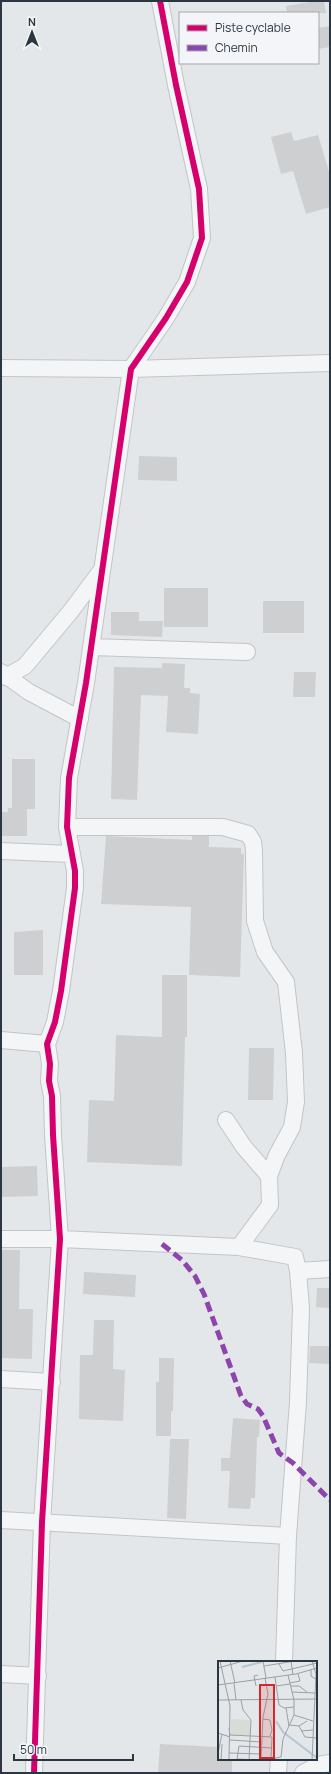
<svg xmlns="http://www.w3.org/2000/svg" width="331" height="1774" font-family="Manrope,sans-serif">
<rect width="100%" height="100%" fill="#e4e7e9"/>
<path fill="#cdcfd1" d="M316 1H324L326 13H287L286 6Z
M330 26V47L318 49V28Z
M291 132 294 141 318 135 330 175V207L306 214 293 171 281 174 271 137Z
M139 456 177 457V481L138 480Z
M164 588H208V627H164Z
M263 601H304V633H263Z
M111 612H139V621H163L162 637 111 635Z
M162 663 185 664 184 688H190V693L200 694 198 734 166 732 168 696 141 695 137 800 111 799 114 667 162 668Z
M294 672H316L315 697H293Z
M12 759H35V809H27V836H1V812H8V808H12Z
M106 836 192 840V836H209V847L241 848V854H244L240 977 189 975 191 907 101 904Z
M43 930V975H14V932Z
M162 975H187V1037H185L182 1166 87 1162 89 1100 114 1101 116 1035 162 1037Z
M249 1048H274L273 1100H248Z
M37 1166 38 1196 1 1197V1167Z
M1 1250H20L19 1309H33L32 1359 1 1358Z
M84 1272 136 1275 135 1297 83 1294Z
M317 1288H330V1308L316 1307Z
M94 1320H114L113 1369 125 1370 123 1421 79 1419 80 1355H93Z
M310 1346H330V1364L309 1363Z
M159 1358H174L173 1411H171V1436H156V1382H159Z
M233 1418 260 1420 259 1437H257L255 1498H251L250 1509 228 1508 230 1471H221V1458H230Z
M170 1439H189L186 1519 167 1518Z
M160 1744 219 1747V1759H232V1773H158Z"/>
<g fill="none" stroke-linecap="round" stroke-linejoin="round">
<g stroke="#c2c5c7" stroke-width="18">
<path id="street" d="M1 368 131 369 330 363
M91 647 247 652
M1 672 29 692 80 719
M6 677 25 666 71 611 100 572
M67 827H223L248 834 253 842 254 851 255 921 265 952 286 982 294 1053 296 1102 292 1127 277 1155 269 1176 270 1205 239 1247
M1 851 71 854
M1 1040 47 1044
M226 1120 244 1147 269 1176
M1 1239H60L239 1247 295 1257 298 1271 301 1308 298 1402 288 1536 284 1662
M298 1271 330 1269
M1 1379 52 1382
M1 1520 288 1536
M1 1674 38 1676
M34 1773 42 1522 60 1239 53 1135 52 1096 49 1081 50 1064 47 1044 55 1022 61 991 75 888V871L67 827 69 778 86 683 131 369 166 318 187 282 202 238 199 189 176 85 160 1
M278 1773 279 1759
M303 1773 318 1765 330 1763"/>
</g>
<use href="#street" stroke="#f4f5f6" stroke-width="16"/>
<path stroke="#8e44ad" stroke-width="5" stroke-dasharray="10 5" stroke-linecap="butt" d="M162 1244 182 1260 195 1276 204 1294 241 1396 247 1404 258 1409 263 1416 279 1453 293 1463 330 1500"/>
<g stroke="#f3f5f8" stroke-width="8">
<path id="cycleway" d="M34 1773 42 1522 60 1239 53 1135 52 1096 49 1081 50 1064 47 1044 55 1022 61 991 75 888V871L67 827 69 778 86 683 131 369 166 318 187 282 202 238 199 189 176 85 160 1"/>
</g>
<use href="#cycleway" stroke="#d6006c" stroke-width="6"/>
</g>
<g transform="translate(218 1661)">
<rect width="99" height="99" fill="#e4e7e9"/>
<path d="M13 58 32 59V74H13Z" fill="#d6ddd5"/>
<path fill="none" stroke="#b5c6d2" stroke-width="2" d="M24 6 44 1M58 60 65 71 99 97"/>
<path fill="none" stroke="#9aa0a6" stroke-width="1" d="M2 0 12 45 11 99M12 0 17 22M45 0 48 17M73 0 75 14M61 3 65 10 99 2M46 5 77 0M0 7 25 0M93 9V15L99 19M57 16 61 44 66 47 76 46M16 22 18 39M72 22 82 20 80 13M0 24 78 13 99 7M38 25 36 15 40 14M58 25 72 23M73 25H81L89 31M74 31 97 32M0 39 99 38M23 39 25 49 33 59 31 99M68 47 71 65M76 54 95 60M45 58 52 59 54 69 52 75M71 64 81 65 89 60M81 65 87 76 99 77M11 67 12 74 54 76 53 98M83 70 95 69M0 72 12 76M12 79 44 81M0 92 4 73M11 92 43 93M19 98 39 99M53 98 63 96 65 78 76 54V39L70 14M3 99 4 83M19 99 21 85 54 87M43 99 45 56 50 33 47 17M94 99 98 13 94 0"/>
<path fill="#d62828" fill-opacity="0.15" stroke="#d62828" stroke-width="2" d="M42 24H56V97H42Z"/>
<rect width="99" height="99" fill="none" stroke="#2c3642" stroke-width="2"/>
</g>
<rect width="331" height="1774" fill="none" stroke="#2c3642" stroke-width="4"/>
<rect x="179" y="12" width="140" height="52" fill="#f3f5f8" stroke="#a3a9af"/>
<rect x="187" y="25" width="20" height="6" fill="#d6006c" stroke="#a3a9af"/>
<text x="215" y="32" font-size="12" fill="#2c3642">Piste cyclable</text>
<rect x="187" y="45" width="20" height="6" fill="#8e44ad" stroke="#a3a9af"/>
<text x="215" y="52" font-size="12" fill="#2c3642">Chemin</text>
<g transform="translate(32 32)" stroke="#f3f5f8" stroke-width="3" paint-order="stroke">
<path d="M0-3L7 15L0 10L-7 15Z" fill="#2c3642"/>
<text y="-6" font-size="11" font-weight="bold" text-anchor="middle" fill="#2c3642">N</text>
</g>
<path d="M14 1754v6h119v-6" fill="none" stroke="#2c3642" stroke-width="2"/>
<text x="20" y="1754" font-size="12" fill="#2c3642" stroke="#f3f5f8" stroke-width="3" paint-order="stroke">50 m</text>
</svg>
